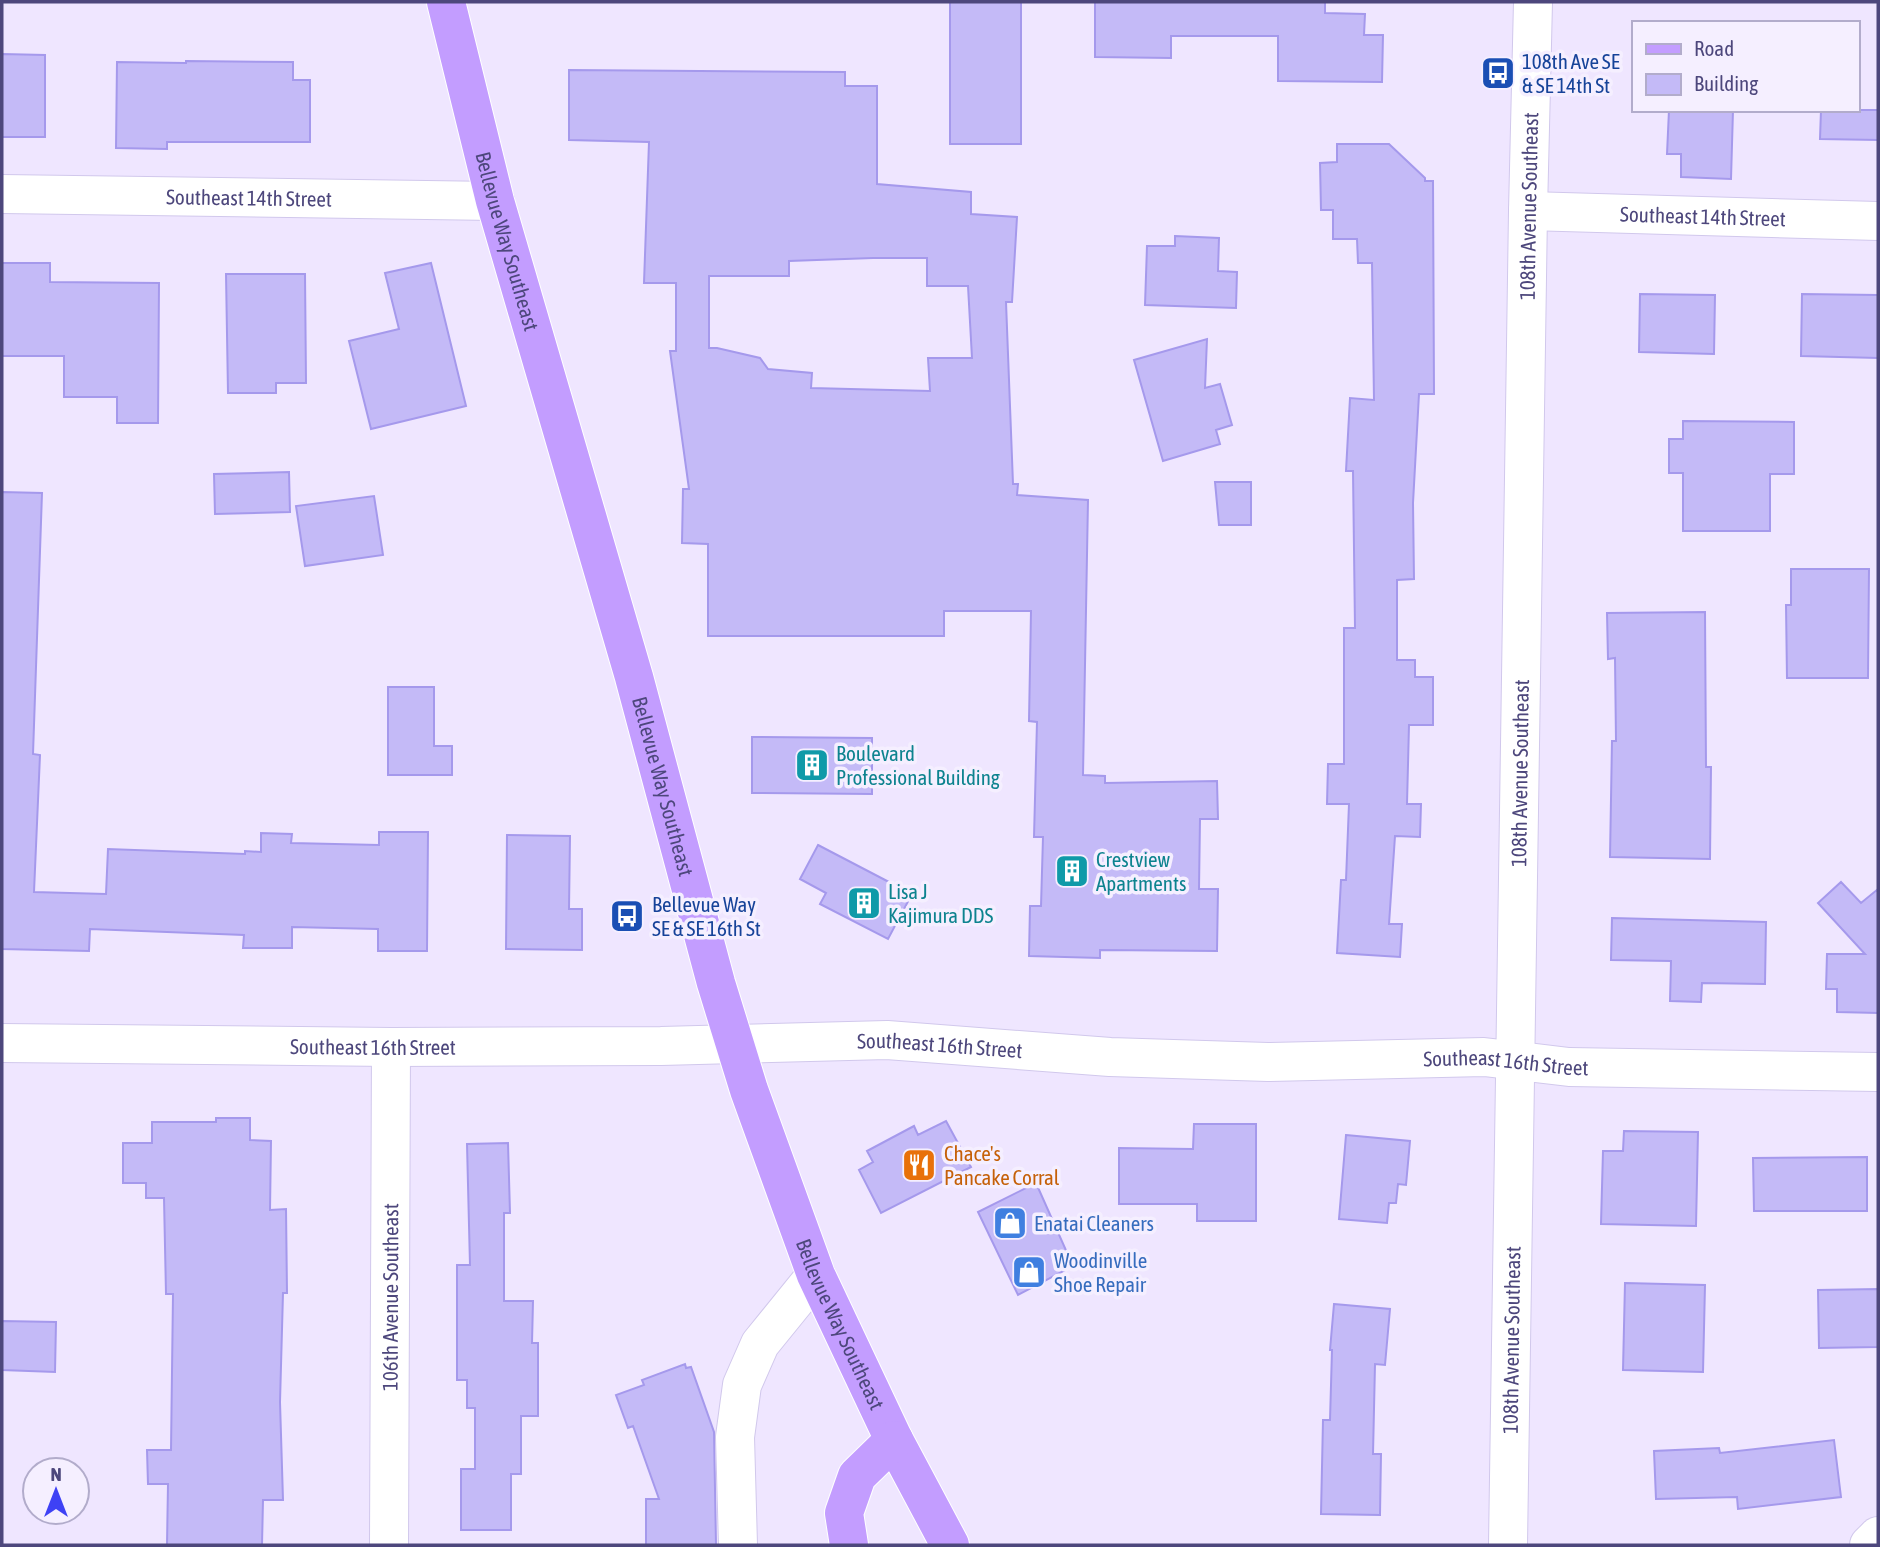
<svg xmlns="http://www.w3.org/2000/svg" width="1880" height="1547" font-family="'Asap Condensed',sans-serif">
<rect width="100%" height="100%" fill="#efe6ff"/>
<path fill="#c4baf7" stroke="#a599ec" stroke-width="2" fill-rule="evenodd" d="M950 2H1021V144H950Z
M1095 2H1325V13L1365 14 1364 35H1383L1382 82 1278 81V36H1171V58L1095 57Z
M2 54 45 55V137H2Z
M186 61 293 62V80H310V142H167V149L116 148 117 62 186 63Z
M569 70 845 72V86H877V184L971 192V214L1017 217 1012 302H1006L1013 484H1018L1017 495 1088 500 1083 775 1105 776V783L1217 781 1218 819H1200L1199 889H1218L1217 951 1100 950V958L1029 956 1030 906H1041L1043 837H1034L1037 722 1029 721 1031 611H944V636H708V544L682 543 683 489H689L670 351H676V283H644L649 142 569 140ZM873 258H927V286H968L972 358H928L930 391 811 388 812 373 768 369 760 358 717 348H709V276H789V261Z
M1669 110H1733L1731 179 1681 177V154H1667Z
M1821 110H1878V140L1820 139Z
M1337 144H1389L1425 178V181H1433L1434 394H1419L1413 503 1414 579 1397 580V660H1415V677H1433V725H1409L1407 804H1421L1420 837 1395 836 1389 924H1402L1400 957 1337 953 1341 880H1346L1349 804H1327L1328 764H1344V628H1355L1353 471H1346L1350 398 1374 400 1372 263H1358L1357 239H1333V210H1321L1320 163 1337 162Z
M1175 236 1219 238 1218 271 1237 272 1236 308 1145 305 1147 246H1175Z
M2 263H50V282L159 283 158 423H117V397H64V356H2Z
M431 263 466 406 371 429 349 341 399 329 385 273Z
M226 274H305L306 383H276V393H228Z
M1640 294 1715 295 1714 354 1639 352Z
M1802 294 1878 295V358L1801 356Z
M1207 339 1205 388 1220 384 1232 425 1216 430 1220 444 1163 461 1134 360Z
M1683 421 1794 422V474H1770V531H1683V473H1669V439H1683Z
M289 472 290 512 215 514 214 474Z
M1215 482H1251V525H1219Z
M2 492 42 493 33 754 40 755 34 892 106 894 108 849 245 854V851L261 852V833L292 834 291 843 379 845V832H428L427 951H378V929L292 927V948H243L244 935 90 929 89 951 2 949Z
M374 496 383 555 305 566 296 506Z
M1791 569H1869L1868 678H1787L1786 605H1791Z
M1705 612 1706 767H1711L1710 859 1610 857 1612 741H1616L1615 658 1608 659 1607 613Z
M388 687H434V746H452V775H388Z
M752 737 872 738V794L752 793Z
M507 835 570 836 569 909H582V950L506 949Z
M818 845 912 894 888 939 820 904 826 893 800 879Z
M1841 882 1861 903 1878 889V1013L1837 1012V989H1826L1827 954H1865L1818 903Z
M1612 918 1766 922 1765 984 1702 983 1701 1002 1670 1001 1671 961 1611 960Z
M216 1118H250V1140L271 1141 270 1210 286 1209 287 1293H283L280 1402 283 1500H263L262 1545H167L168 1484H148L147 1450H171L173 1294H166L164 1198H146V1183H123V1143H152V1122H216Z
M946 1121 971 1167 881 1213 859 1170 873 1162 867 1151 914 1126 918 1135Z
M1194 1124H1256V1221H1197V1204H1119V1148L1193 1149Z
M1624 1131 1698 1132 1696 1226 1601 1224 1603 1151H1623Z
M1346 1135 1410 1141 1406 1185 1398 1184 1396 1203H1389L1387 1223 1339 1219Z
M508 1143 510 1213H504V1301H533L532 1343H538V1416H521V1474H511V1530H461V1469H475V1408H467V1380H457V1265H470L467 1144Z
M1867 1157V1211H1754L1753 1158Z
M1036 1183 1073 1266 1018 1295 978 1212Z
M1625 1283 1705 1285 1703 1372 1623 1370Z
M1878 1289V1347L1819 1348 1818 1290Z
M1334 1304 1390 1309 1385 1365 1375 1364 1373 1454H1381L1380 1515 1321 1514 1323 1420H1330L1332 1350H1330Z
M2 1321 56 1322 55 1372 2 1370Z
M685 1364 686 1368 691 1367 714 1432 716 1545H646V1499H659L633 1426 628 1428 616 1395 644 1385 642 1380Z
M1834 1440 1841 1497 1738 1509 1737 1497 1656 1499 1654 1451 1719 1448 1720 1453Z"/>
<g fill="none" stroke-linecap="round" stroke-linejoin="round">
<g stroke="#d1c8ec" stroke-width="40">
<g id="minor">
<path id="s1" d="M2 194 495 201"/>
<path id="s2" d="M1528 211 1878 221"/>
<path id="s3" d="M389 1545 391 1047"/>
<path d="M738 1545 735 1437 742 1385 760 1344 816 1275"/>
<path d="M1869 1545 1878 1536"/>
</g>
</g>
<g stroke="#d1c8ec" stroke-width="40">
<g id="tertiary">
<path id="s4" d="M2 1043 391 1047 661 1046 887 1040 1110 1057 1268 1062 1484 1057 1569 1067 1878 1072"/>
<path id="s5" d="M1508 1545 1528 211 1533 2"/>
</g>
</g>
<g stroke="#fff" stroke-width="40">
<g id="primary">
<path id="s6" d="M446 2 495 201 634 677 716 983 749 1090 816 1275 894 1440 950 1545"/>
<path d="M849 1545 844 1513 857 1476 894 1440"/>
</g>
</g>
<use href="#minor" stroke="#fff" stroke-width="38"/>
<use href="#tertiary" stroke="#fff" stroke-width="38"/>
<use href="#primary" stroke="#c39dff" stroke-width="38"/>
</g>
<defs>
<g id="bus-square" transform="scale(1.75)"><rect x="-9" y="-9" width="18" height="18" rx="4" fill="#1a4fb4" stroke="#f5efff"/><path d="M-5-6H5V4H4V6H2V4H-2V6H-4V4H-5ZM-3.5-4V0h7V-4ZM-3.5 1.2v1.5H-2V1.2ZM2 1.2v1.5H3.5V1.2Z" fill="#fff"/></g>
<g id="building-square" transform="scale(1.75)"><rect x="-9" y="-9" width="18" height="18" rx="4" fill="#0f9aa8" stroke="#f5efff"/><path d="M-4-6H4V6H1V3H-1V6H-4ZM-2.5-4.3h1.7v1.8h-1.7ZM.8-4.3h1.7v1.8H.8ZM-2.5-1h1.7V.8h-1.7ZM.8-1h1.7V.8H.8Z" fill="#fff"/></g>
<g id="restaurant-square" transform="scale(1.75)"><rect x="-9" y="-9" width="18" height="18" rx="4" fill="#e8710a" stroke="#f5efff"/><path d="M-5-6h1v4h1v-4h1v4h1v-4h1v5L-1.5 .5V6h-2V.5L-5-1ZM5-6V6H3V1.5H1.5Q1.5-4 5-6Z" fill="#fff"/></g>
<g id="shop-square" transform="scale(1.75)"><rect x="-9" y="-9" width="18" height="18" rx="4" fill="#3f7fe0" stroke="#f5efff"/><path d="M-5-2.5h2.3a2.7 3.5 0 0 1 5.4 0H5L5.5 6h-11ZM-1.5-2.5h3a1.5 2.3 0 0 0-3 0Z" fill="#fff"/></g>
</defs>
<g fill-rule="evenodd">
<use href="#bus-square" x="1498" y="73"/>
<use href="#building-square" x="812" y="765"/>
<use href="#building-square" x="1072" y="871"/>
<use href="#building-square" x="864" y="903"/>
<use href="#bus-square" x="627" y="916"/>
<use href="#restaurant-square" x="919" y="1165"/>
<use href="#shop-square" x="1010" y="1223"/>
<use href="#shop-square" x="1029" y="1272"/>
</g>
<g text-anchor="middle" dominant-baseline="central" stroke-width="7" stroke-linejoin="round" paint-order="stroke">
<g font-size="21" fill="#164399" stroke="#f5efff" text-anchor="start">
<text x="1522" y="61">108th Ave SE<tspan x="1522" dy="24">&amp; SE 14th St</tspan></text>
<text x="652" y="904">Bellevue Way<tspan x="652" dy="24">SE &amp; SE 16th St</tspan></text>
</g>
<g font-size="21" fill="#4d477c" stroke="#f5efff">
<text stroke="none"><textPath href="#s1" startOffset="247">Southeast 14th Street</textPath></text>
<text stroke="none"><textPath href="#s5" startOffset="1339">108th Avenue Southeast</textPath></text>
<text stroke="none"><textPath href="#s2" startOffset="175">Southeast 14th Street</textPath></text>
<text stroke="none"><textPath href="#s6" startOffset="247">Bellevue Way Southeast</textPath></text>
<text stroke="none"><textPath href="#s5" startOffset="772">108th Avenue Southeast</textPath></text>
<text stroke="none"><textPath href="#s6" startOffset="814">Bellevue Way Southeast</textPath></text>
<text stroke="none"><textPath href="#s4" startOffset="371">Southeast 16th Street</textPath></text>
<text stroke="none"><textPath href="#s4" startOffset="938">Southeast 16th Street</textPath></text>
<text stroke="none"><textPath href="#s4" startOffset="1505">Southeast 16th Street</textPath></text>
<text stroke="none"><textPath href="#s3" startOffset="248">106th Avenue Southeast</textPath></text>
<text stroke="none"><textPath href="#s6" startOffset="1381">Bellevue Way Southeast</textPath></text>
<text stroke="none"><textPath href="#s5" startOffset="205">108th Avenue Southeast</textPath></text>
</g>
<g font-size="21" fill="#0d838f" stroke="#f5efff" text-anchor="start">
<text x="836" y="753">Boulevard<tspan x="836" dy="24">Professional Building</tspan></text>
<text x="1096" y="859">Crestview<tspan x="1096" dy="24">Apartments</tspan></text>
<text x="888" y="891">Lisa J<tspan x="888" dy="24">Kajimura DDS</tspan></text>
</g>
<g font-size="21" fill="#c56008" stroke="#f5efff" text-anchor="start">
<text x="944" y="1153">Chace's<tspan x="944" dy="24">Pancake Corral</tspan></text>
</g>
<g font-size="21" fill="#366cbe" stroke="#f5efff" text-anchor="start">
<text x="1034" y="1223">Enatai Cleaners</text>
<text x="1054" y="1260">Woodinville<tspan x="1054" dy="24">Shoe Repair</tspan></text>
</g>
</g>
<rect width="1880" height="1547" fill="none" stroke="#4d477c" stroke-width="7"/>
<rect x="1632" y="21" width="228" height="91" fill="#f5efff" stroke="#b2accb" stroke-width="2"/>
<rect x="1646" y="44" width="35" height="10" fill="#c39dff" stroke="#b2accb" stroke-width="2"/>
<text x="1694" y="56" font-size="21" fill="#4d477c">Road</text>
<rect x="1646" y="74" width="35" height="21" fill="#c4baf7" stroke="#b2accb" stroke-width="2"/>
<text x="1694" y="91" font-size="21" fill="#4d477c">Building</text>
<g transform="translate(56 1491)"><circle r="33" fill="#f5efff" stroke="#b2accb" stroke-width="2"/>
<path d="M0-5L12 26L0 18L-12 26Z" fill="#3e41f5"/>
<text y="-10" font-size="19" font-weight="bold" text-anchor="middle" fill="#4d477c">N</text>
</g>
</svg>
